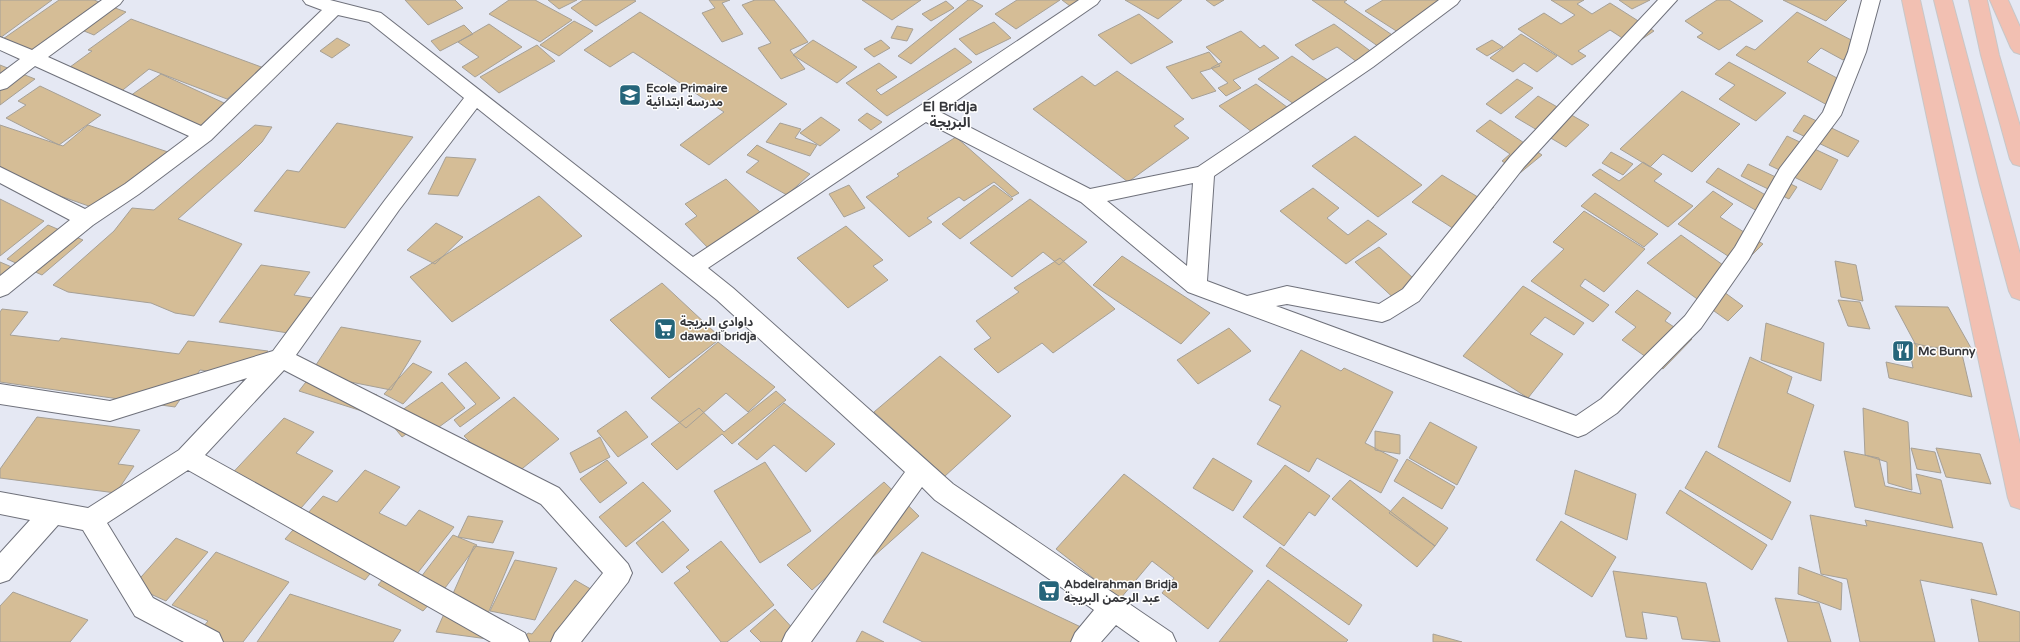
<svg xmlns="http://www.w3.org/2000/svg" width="2020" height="642" font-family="'Varela Round','Noto Sans Arabic',sans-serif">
<rect width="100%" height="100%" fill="#e5e8f3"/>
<path fill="#d5bd96" stroke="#a6a096" d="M0 0H52L0 38Z
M59 0H94L126 12 94 35 74 27 30 59 0 46V41Z
M405 0H455L463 8 428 25Z
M509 0H535L572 20 540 42 489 14Z
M548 0H577L559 9Z
M583 0H634L636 1 596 26 571 8Z
M709 0H730L722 3 743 34 722 42 702 13 715 8Z
M755 0H774L808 42 790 50 805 69 781 79 758 48 771 43 742 5Z
M862 0H921L892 20Z
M968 0H972L983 6 911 64 898 56Z
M1017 0H1060L1016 29 995 14Z
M1062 0H1079L1070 6Z
M1125 0H1182L1158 19Z
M1206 0H1224L1214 6Z
M1312 0H1347L1344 2 1398 39 1382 49Z
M1383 0H1450L1401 34 1365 11Z
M1551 0H1584L1577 4 1592 14 1610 3 1654 31 1633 45 1610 30 1578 51 1586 56 1572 65 1518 29 1544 13 1561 24 1575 15Z
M1619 0H1650L1632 9Z
M1717 0H1729L1763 21 1719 50 1697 37 1703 33 1685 21Z
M1783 0H1847L1826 21Z
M946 1 954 8 931 21 922 14Z
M640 12 787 104 709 165 680 145 724 112 633 52 610 67 584 50Z
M1797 12 1859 44 1843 60 1821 48 1807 62 1850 85 1829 106 1736 55 1746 46 1755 50Z
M1139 14 1173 42 1131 64 1098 35Z
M131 19 264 68 227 99 149 69 114 97 59 75 92 51 88 50Z
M574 21 593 31 559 56 540 45Z
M994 22 1011 38 976 55 959 39Z
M489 24 522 47 475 77 462 67 479 57 458 42Z
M1334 24 1373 53 1357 62 1337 47 1313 60 1295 45Z
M464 25 473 34 440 51 431 41Z
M897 26 913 29 907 41 891 38Z
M1241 31 1260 48 1264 45 1279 58 1233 80 1241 88 1226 96 1218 88 1228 83 1211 68 1222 62 1206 47Z
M1521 34 1557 56 1537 72 1524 63 1513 72 1490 58Z
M337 38 350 45 332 58 320 51Z
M813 40 857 67 837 83 793 55Z
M881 40 890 48 874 57 864 49Z
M1492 40 1503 47 1487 56 1476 49Z
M537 45 555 61 499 93 480 77Z
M955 48 972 62 887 116 846 83 879 63 897 77 876 90 881 95Z
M1209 52 1220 66 1200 72 1216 91 1192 99 1166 67Z
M1292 56 1338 87 1304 111 1258 79Z
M1729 62 1786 93 1756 121 1719 99 1735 85 1715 74Z
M0 65 35 79 0 105Z
M1117 71 1184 119 1174 126 1189 138 1128 182 1033 109 1082 76 1095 86Z
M161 74 235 108 198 137 123 101Z
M1517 79 1533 88 1501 114 1486 104Z
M1256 84 1299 116 1262 140 1219 106Z
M40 86 101 115 59 145 6 118 26 105 18 101Z
M1682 91 1740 124 1692 172 1663 154 1650 167 1620 149Z
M1538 96 1589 125 1566 147 1515 117Z
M867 113 882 122 871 130 858 120Z
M1804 115 1859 141 1848 157 1793 131Z
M821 117 840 130 820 146 800 133Z
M1490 120 1542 155 1520 173 1502 161 1510 154 1476 131Z
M337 123 413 137 345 228 254 211 287 170 299 172Z
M780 123 801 129 795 138 817 145 810 156 766 142Z
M0 125 63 146 88 125 168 152 103 211 0 175Z
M255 125 272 127 262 142 240 164 178 219 242 244 194 316 175 313 151 303 68 292 53 285 114 231 132 208 154 210Z
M1355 136 1422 185 1378 217 1312 166Z
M1787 136 1838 160 1821 190 1769 165Z
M956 137 1019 193 1012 197 994 182 964 201 959 197 927 218 932 222 909 237 866 197 899 176 897 174Z
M757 145 810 174 787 195 746 172 759 161 747 155Z
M1611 152 1633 164 1623 175 1602 163Z
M446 157 476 159 458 196 428 194Z
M1643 162 1662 174 1654 181 1693 206 1668 227 1592 175 1600 169 1619 181Z
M1748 164 1797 187 1789 199 1741 176Z
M1718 168 1778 202 1766 216 1706 182Z
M1442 175 1494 207 1465 236 1412 202Z
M726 179 763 215 709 249 685 224 697 216 685 204Z
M849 185 865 208 844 217 829 194Z
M994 185 1013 199 960 239 942 224Z
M1313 188 1339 208 1327 218 1348 235 1368 220 1387 234 1346 264 1280 211Z
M1713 191 1733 204 1720 217 1763 244 1742 265 1678 224Z
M1595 193 1658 234 1644 247 1581 206Z
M539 196 582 236 452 322 410 277Z
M0 199 44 221 0 256Z
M1030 199 1087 242 1059 265 1043 252 1012 277 970 243Z
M1584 211 1645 249 1604 292 1585 279 1580 286 1609 305 1593 322 1531 281 1564 249 1553 242Z
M436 223 463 237 435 264 407 250Z
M48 225 83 240 42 275 7 259Z
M846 226 883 260 873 266 888 280 848 308 797 258Z
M1681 235 1737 275 1720 289 1743 306 1728 321 1647 263Z
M1379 247 1424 288 1400 304 1355 262Z
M1122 256 1210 313 1181 344 1093 285Z
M1060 258 1115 309 1053 353 1042 343 998 373 974 349 991 338 976 321 1019 292 1014 288Z
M1835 261 1856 265 1863 301 1841 297Z
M0 262 28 274 0 293Z
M261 265 310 272 294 295 312 298 288 333 219 322Z
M662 283 721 338 669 378 610 320Z
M1523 286 1584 323 1574 335 1545 317 1530 334 1563 354 1528 398 1463 356Z
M1637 290 1671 313 1665 321 1692 339 1663 369 1622 340 1636 327 1615 312Z
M1838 300 1860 302 1870 329 1848 326Z
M1895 306 1948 307 1971 348 1917 347Z
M2 309 28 312 10 335 59 341 61 338 179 354 188 341 268 351 252 377 200 370 175 407 0 382V312Z
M1766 323 1824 343 1821 381 1761 360Z
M341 327 421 341 391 390 310 374Z
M1229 328 1251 351 1198 384 1177 360Z
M718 342 775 387 748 412 726 393 686 428 651 398Z
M1908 342 1962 354 1972 397 1889 378 1886 362 1913 368Z
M1301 350 1341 371 1344 368 1393 392 1365 443 1398 460 1381 493 1317 458 1309 472 1257 444 1281 406 1269 400Z
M940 356 1011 416 945 476 874 412Z
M1750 357 1792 377 1787 393 1814 405 1790 482 1718 447Z
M466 362 500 398 460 427 454 420 476 404 448 374Z
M413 363 432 372 403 404 384 394Z
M312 374 377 395 365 412 299 391Z
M442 382 465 408 428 435 419 425 402 437 388 420Z
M776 391 786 400 732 444 722 434 677 470 651 444 699 408 724 432Z
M514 397 559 439 508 480 464 436Z
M784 403 835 444 806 472 774 445 757 460 738 444Z
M1863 408 1908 422 1912 490 1888 483 1887 462 1865 455Z
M626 411 648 437 618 457 597 431Z
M37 417 140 430 118 464 134 466 116 493 0 478V469Z
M284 418 314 432 296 453 333 471 295 515 225 481Z
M1430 422 1477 447 1457 485 1409 458Z
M1375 431 1400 435V454L1375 450Z
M600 437 610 457 580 473 570 453Z
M1911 448 1935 452 1941 473 1917 469Z
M1936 448 1980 454 1991 484 1946 477Z
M1706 451 1791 502 1772 540 1685 488Z
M1844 451 1879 458 1885 486 1921 494 1916 474 1941 480 1953 528 1855 507Z
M1213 458 1252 481 1233 511 1193 488Z
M1407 459 1455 487 1442 509 1394 481Z
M607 460 627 483 600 503 580 479Z
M765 462 811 531 760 563 714 491Z
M1285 465 1330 496 1315 516 1309 512 1284 546 1243 517Z
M365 470 400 487 379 513 406 526 419 510 454 527 416 575 382 559 365 580 285 539 323 496 337 502Z
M1575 470 1636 494 1627 540 1565 514Z
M1124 474 1253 571 1208 629 1162 593 1174 578 1152 561 1120 599 1056 549Z
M1350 480 1435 546 1417 567 1332 499Z
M643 482 671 511 626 547 599 517Z
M884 482 919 516 864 565 853 554 812 590 787 565Z
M1680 490 1767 545 1752 570 1666 513Z
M1403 497 1448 528 1435 546 1389 513Z
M1810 515 1867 526 1865 520 1982 543 1997 595 1920 580 1935 642H1860L1847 579 1821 574Z
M468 516 503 521 493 543 458 537Z
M663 521 689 550 662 573 636 543Z
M1561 521 1616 557 1592 597 1536 560Z
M453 535 477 545 445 588 421 577Z
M176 538 208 552 166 601 133 586Z
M721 541 774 605 727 642H721L674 583 690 571 686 567Z
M474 546 514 552 484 623 516 628 510 642 436 632Z
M1280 547 1362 605 1349 625 1266 566Z
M216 552 289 582 243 642H191L208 621 172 605Z
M922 552 1083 628 1076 642H923L883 622Z
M515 560 557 568 535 620 490 611Z
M395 565 440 592 423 611 378 585Z
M1799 567 1842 583 1841 610 1798 594Z
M1613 571 1706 583 1720 642 1682 639 1677 617 1642 612 1647 639 1626 637Z
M575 580 608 599 575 642H521L528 633 532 634Z
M1268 580 1348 640 1346 642H1219Z
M13 592 88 620 70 642H0V606Z
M290 594 401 630 393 642H257Z
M1775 598 1819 603 1831 642H1788Z
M1971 599 2020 612V642H1979Z
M775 609 796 632 785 642H761L750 631Z
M862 631 884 642H856Z
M1433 634 1462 642H1433Z"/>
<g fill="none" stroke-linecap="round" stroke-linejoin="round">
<g stroke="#6f717b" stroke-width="2">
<path id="street" d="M102 0H123L120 4 48 57 201 126 322 10 306 4 303 0H330L381 13 693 257 1079 0H1100L1097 4 940 112 1090 189 1198 167 1359 59 1439 0H1460L1457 4 1373 67 1214 176 1207 281 1247 296 1287 286 1379 304 1403 289 1510 157 1658 0H1677L1524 167 1419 301 1390 319 1382 322 1287 304 1276 306 1576 416 1601 399 1685 316 1735 247 1780 168 1823 112 1848 52 1862 0H1880L1866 52 1841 115 1794 178 1749 259 1701 328 1617 413 1586 434 1578 437 1188 292 1081 202 926 122 708 268 733 288 953 484 1172 633 1176 642H1140L1116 625 1101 642H1071L1075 633 1094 610 935 500 922 487 811 642H782L786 633 905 472 717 300 477 108 399 210 296 355 559 488 628 564 632 573 628 582 581 642H551L555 633 603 573 541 504 284 370 205 455 525 633 529 642H491L188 470 107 523 153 598 219 633 223 642H184L135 616 83 530 58 525 9 580 0 583V553L30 520 0 514V492L88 508 179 450 247 378 110 421 0 404V384L110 401 273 351 385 200 464 98 369 22 338 15 211 140 139 194 93 225 8 294 0 297V276L70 220 0 183V167L85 209 125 184 189 136 35 66 7 88 0 90V74L20 59 0 50V37L32 50ZM1193 183 1187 266 1107 201Z"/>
</g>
<g stroke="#c7c7c8" stroke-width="2">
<path id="highway" d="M1902 0H1920L2020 444V509L2011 506 2008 498Z
M1934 0H1952L2020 254V300L2012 297 2009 291 1980 185Z
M1969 0H1987L1999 55 2020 126V166L2013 164 2010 159 1981 55Z
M1990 0H2008L2020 27V54L2014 52 2011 48Z"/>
</g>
<use href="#street" fill="#fff" fill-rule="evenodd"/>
<use href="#highway" fill="#f2c0b2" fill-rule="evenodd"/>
</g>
<defs>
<g id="school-square" transform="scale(1.15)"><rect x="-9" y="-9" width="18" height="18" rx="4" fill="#25657a" stroke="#fff"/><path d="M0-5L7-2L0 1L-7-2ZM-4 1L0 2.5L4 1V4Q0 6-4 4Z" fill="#fff"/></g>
<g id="supermarket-square" transform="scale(1.15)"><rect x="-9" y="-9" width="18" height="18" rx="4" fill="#25657a" stroke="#fff"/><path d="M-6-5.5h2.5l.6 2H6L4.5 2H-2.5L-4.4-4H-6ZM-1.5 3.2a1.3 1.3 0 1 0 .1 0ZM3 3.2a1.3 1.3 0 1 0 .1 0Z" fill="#fff"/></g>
<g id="restaurant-square" transform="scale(1.15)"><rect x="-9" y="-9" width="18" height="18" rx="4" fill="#25657a" stroke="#fff"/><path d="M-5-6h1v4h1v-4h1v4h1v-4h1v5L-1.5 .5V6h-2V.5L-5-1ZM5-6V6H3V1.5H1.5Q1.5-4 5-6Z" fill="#fff"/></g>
</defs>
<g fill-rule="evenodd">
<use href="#school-square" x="630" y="95"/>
<use href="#supermarket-square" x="665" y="329"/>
<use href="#restaurant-square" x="1903" y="351"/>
<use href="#supermarket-square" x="1049" y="591"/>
</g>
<g text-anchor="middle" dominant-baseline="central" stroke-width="3" stroke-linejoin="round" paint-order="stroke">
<g font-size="12" font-weight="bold" fill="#36373b" stroke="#fff" text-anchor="start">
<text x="646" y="88">Ecole Primaire<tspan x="646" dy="14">مدرسة ابتدائية</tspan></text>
<text x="680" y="322">داوادي البريجة<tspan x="680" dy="14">dawadi bridja</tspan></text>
<text x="1918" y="351">Mc Bunny</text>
<text x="1064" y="584">Abdelrahman Bridja<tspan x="1064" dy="14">عبد الرحمن البريجة</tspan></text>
</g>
<g font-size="14" font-weight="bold" fill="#36373b" stroke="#fff">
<text x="950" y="106">El Bridja<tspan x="950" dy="16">البريجة</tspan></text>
</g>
</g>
</svg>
